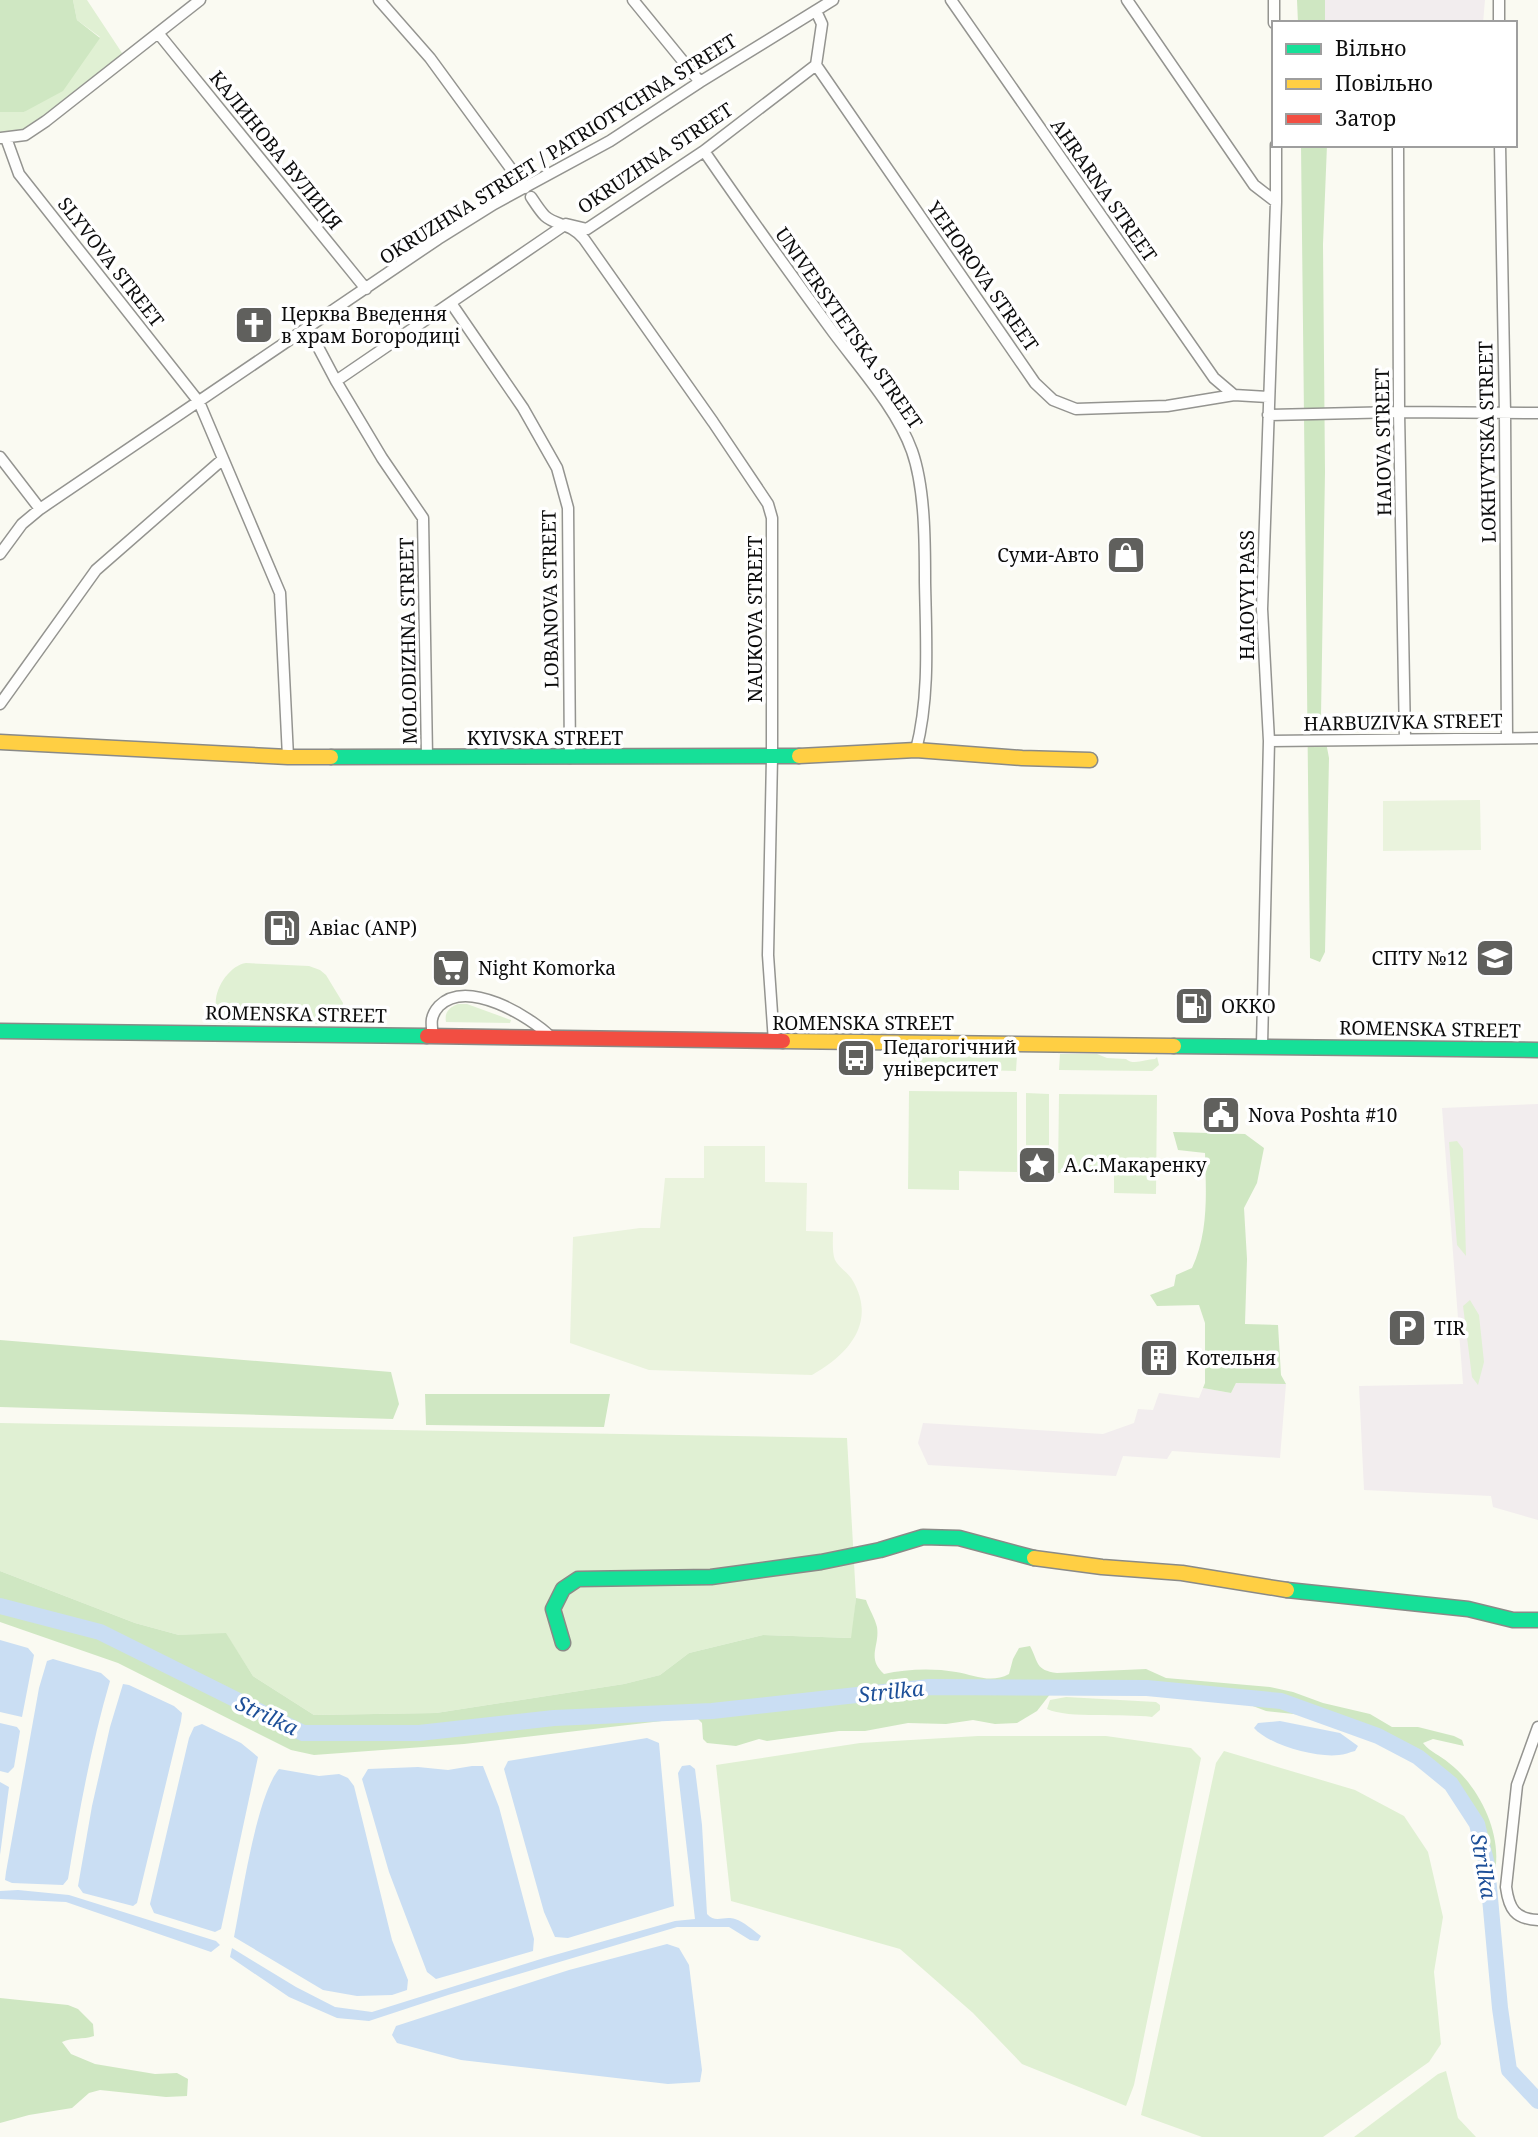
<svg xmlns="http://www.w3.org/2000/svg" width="1538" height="2137" font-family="'Noto Serif',serif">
<rect width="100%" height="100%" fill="#fafaf2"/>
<path fill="#f2edee" d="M1325 0H1485L1483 23H1325Z
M1538 1104V1520L1493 1507 1491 1496 1364 1490 1359 1386 1463 1384 1442 1108Z
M1236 1383 1286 1384 1280 1458 1172 1451 1167 1459 1123 1456 1116 1476 928 1465 918 1443 923 1423 1103 1434 1134 1423 1138 1409 1153 1410 1159 1393 1199 1398 1203 1388 1231 1393Z"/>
<path fill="#e0f0d3" d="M73 0H87L126 59 25 135 0 139V112H24L100 37 77 20Z
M246 963 309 966 320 970 326 975 343 1003 341 1016 330 1024 228 1023C201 1009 224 966 246 963Z
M458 1004H467L511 1020 510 1023 446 1022C444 1012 450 1007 458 1004Z
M914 1052 1017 1055 1016 1071 913 1068Z
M1060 1054H1097L1107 1058 1126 1059C1134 1066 1145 1059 1155 1059L1157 1057 1159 1065 1152 1071 1059 1070Z
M909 1091 1017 1092V1172L959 1171V1190L908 1189Z
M1026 1093 1049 1094V1145H1026Z
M1059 1094 1157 1095 1156 1194 1114 1193V1174L1058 1173Z
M1457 1141 1463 1149 1466 1256 1457 1245 1449 1142Z
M1470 1300 1479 1315 1484 1362 1478 1385 1472 1377 1463 1306Z
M0 1423 847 1438 856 1598 852 1638 763 1635 689 1653 660 1675 624 1684 436 1713 314 1715 253 1676 226 1634 179 1635 135 1623 0 1571Z
M1066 1697 1156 1702 1160 1705V1710L1152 1717C1124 1713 1068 1719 1047 1709L1050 1700Z
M978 1736H1106L1191 1748 1201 1758 1134 2085 1126 2106 1022 2064 973 2013 900 1949 731 1901 716 1765 860 1743Z
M1224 1751 1355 1790 1404 1816 1428 1852 1443 1917 1434 1972 1441 2044 1429 2062 1323 2137H1202L1141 2115 1216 1763Z
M1446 2071 1458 2118 1476 2137H1354L1438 2074Z"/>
<path fill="#cfe7c2" d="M0 0H73L77 20 100 38 63 91 24 112H0Z
M1297 0H1325V23H1298Z
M1301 145H1327L1323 244 1325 472 1321 716 1329 758 1325 952 1320 962 1310 958Z
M1173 1132 1245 1134 1264 1148 1257 1183 1244 1208 1247 1259 1245 1324 1278 1325 1281 1375 1286 1384 1236 1383 1231 1393 1203 1388 1205 1383V1323L1199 1305 1157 1306 1150 1295 1174 1286 1176 1275 1192 1268C1209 1231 1206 1193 1205 1153L1178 1150Z
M0 1340 391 1372 399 1404 393 1419 0 1407Z
M425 1394H610L604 1427 426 1425Z
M0 1571 135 1623 179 1635 226 1633 253 1676 314 1715 436 1713 624 1684 660 1675 689 1653 763 1635 851 1638 856 1598 866 1600C869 1609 875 1618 877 1627 880 1646 866 1658 884 1674 906 1669 933 1668 956 1672 974 1675 991 1684 1009 1674L1013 1659 1019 1648 1030 1646C1039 1663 1035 1670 1057 1673L1146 1669 1166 1678 1270 1687 1293 1692 1323 1703 1370 1714 1392 1727H1418L1454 1736 1462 1740 1464 1746 1433 1739 1423 1743C1431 1753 1440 1755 1449 1763 1480 1787 1504 1837 1494 1875L1476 1814 1463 1793 1445 1776 1366 1734 1303 1715 1266 1711 1237 1700H1218L1158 1689 1140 1690 1129 1686 1109 1693H1051L1037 1711 1017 1723 995 1724 973 1720 946 1724 908 1723 865 1731H839L767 1741 759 1739 736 1746 707 1743 703 1739 702 1723 696 1717 464 1744 314 1755 291 1750 118 1663 0 1622Z
M0 1998 68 2005 78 2009 93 2024 94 2036C82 2040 73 2037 62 2042L71 2054 95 2064 155 2074 177 2073 188 2079 187 2096 166 2097 100 2090 89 2093 72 2108 29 2115 0 2123Z"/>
<path fill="#eaf3dd" d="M1480 800 1481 850 1383 851V801Z
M704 1146H765V1182L807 1183 806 1231 833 1232C833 1240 832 1253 835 1260 839 1268 849 1273 853 1281 877 1323 848 1355 812 1375L649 1370 570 1343 573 1237 640 1228H660L665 1178H704Z"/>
<path fill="#cadef3" d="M0 1640 28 1648 34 1655 22 1717 0 1712Z
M53 1659 101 1673 110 1681C91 1746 79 1812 68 1879L63 1885 12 1883 5 1880 6 1872 39 1688 47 1661Z
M123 1684 129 1685 174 1706 182 1713 181 1721 137 1903 133 1906 83 1893 78 1886 92 1806 110 1727Z
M1280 1721 1340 1733 1358 1746 1355 1751C1350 1752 1344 1755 1339 1755 1316 1758 1269 1745 1254 1728L1258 1723Z
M0 1723 17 1727 20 1731 14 1767 8 1773 0 1771Z
M202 1724 241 1743 258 1757 221 1929 215 1932 154 1913 150 1904 189 1738 194 1727Z
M647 1738 659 1743 674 1906 568 1938 555 1937 544 1912 504 1769 508 1761Z
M690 1765 695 1769 702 1825 707 1914C716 1924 724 1915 735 1919 744 1922 753 1930 761 1936L758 1941 750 1940 729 1927H677L448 1995 369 2021 337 2018 289 1997 230 1957 232 1948 296 1987 335 2007 372 2012 544 1958 675 1921 695 1919 678 1773 682 1766Z
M472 1766H483L499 1807 534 1939 533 1951 436 1979 427 1972 389 1872 362 1779 368 1769 418 1767 448 1770Z
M279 1769 319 1776 339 1774 348 1778 354 1786 392 1940 408 1980 407 1990 392 1995 357 1996 323 1990 234 1937C242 1898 256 1797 279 1769Z
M0 1782 9 1787 0 1855Z
M18 1890 69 1895 216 1941 220 1945 211 1952 66 1902 0 1899V1891Z
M667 1944 679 1948 689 1965 702 2070 700 2082 668 2084 461 2060 397 2043 392 2035 396 2026 569 1970Z"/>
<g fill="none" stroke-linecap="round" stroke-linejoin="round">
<path stroke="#cadef3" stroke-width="16" d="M0 1606 100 1632 303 1733H419L554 1718 712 1711 929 1687 1147 1688 1281 1701 1378 1736 1418 1757 1451 1784 1477 1824 1487 1865 1500 2008 1509 2070 1538 2101"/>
<g stroke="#949490" stroke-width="13">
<path id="street" d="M379 0 430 58 525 188
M633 0 700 82
M951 0 1214 378 1234 395
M1127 0 1254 185 1276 202
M1499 0V23
M816 11 822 24 816 65 1035 383 1053 400 1076 409 1167 406 1234 395 1268 397
M1274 23V0
M158 33 366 289
M1 138 25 135 46 121 200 0
M6 138 19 174 199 402 280 593 288 757
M1398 145 1399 412 1405 739
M1500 145 1505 413 1507 738
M704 151C746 212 789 272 833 332 859 367 897 409 912 451 925 488 925 542 925 582 926 638 930 696 916 750
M531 197C535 203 540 211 545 216 556 226 571 223 584 239L713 422 768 504 772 518V757L768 955 774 1042
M451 303 523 408 557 468 568 508 570 758
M308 328 336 381 382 458 423 518 427 757
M336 381 566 224 587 229 704 151 816 65
M1268 415 1399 412 1538 413
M0 457 40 509
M0 554 22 524 40 509 438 239 494 204 610 141 700 82 833 0
M0 704 96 570 223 459
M1269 741 1538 738
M433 1036C431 1023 430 1016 439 1006 467 978 529 1016 551 1037
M1262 1045 1269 741 1262 609 1276 202V145
M1538 1727 1517 1785 1506 1887C1509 1909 1515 1919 1538 1920"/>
</g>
<g stroke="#8a8a87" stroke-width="17">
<path id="fast" d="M331 757 799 756
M0 1031 427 1036
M1174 1046 1538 1050
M1287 1590 1468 1609 1513 1620H1538
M563 1643 553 1609 563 1589 578 1579 711 1577 821 1562 880 1550 923 1537 959 1538 1034 1558"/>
</g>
<g stroke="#8a8a87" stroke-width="17">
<path id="slow" d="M0 742 288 757H331
M799 756 916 750 1022 758 1090 760
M783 1041 1174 1046
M1034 1558 1102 1567 1182 1573 1287 1590"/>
</g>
<g stroke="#8a8a87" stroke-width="17">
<path id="jam" d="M427 1036 783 1041"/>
</g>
<use href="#street" stroke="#fefefd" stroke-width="10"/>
<use href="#fast" stroke="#16e098" stroke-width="14"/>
<use href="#slow" stroke="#ffcf43" stroke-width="14"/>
<use href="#jam" stroke="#f24e42" stroke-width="14"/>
</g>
<defs>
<g id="church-square" transform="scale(2.0125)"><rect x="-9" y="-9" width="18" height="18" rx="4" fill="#60605d" stroke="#fff"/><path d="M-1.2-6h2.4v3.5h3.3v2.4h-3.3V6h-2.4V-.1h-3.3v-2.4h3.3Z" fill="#fff"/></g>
<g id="shop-square" transform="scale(2.0125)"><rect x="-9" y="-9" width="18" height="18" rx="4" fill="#60605d" stroke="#fff"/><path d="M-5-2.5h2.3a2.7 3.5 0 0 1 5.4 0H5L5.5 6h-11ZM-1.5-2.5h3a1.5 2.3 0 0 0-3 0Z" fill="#fff"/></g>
<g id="fuel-square" transform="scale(2.0125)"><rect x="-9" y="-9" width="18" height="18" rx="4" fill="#60605d" stroke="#fff"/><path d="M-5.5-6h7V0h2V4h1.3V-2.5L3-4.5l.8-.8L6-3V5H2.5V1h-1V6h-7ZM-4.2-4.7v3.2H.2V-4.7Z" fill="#fff"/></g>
<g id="university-square" transform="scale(2.0125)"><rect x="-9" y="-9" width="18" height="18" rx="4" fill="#60605d" stroke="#fff"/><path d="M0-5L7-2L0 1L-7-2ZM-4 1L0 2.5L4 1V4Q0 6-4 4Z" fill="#fff"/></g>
<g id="supermarket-square" transform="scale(2.0125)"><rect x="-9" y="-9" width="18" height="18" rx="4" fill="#60605d" stroke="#fff"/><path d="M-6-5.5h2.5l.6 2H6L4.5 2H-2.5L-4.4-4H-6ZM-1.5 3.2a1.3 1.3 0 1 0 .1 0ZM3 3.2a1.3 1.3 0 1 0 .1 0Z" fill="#fff"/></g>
<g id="bus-square" transform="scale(2.0125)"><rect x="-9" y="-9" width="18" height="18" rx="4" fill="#60605d" stroke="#fff"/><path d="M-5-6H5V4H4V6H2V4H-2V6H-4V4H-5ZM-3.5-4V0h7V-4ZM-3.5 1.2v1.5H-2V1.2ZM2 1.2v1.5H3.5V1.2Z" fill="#fff"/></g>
<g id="civic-square" transform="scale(2.0125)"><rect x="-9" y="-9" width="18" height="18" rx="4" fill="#60605d" stroke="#fff"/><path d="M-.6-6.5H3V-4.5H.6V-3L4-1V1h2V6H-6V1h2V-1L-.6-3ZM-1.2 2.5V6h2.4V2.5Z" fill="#fff"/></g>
<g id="sight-square" transform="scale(2.0125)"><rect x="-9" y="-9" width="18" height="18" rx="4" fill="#60605d" stroke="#fff"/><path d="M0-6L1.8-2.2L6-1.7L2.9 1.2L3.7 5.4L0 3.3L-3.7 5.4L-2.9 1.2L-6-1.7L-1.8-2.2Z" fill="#fff"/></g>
<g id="parking-square" transform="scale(2.0125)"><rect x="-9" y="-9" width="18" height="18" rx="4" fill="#60605d" stroke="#fff"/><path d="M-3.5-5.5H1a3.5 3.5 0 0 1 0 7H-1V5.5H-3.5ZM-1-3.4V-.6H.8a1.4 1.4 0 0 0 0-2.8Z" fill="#fff"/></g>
<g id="building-square" transform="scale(2.0125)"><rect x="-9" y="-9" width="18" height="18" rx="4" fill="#60605d" stroke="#fff"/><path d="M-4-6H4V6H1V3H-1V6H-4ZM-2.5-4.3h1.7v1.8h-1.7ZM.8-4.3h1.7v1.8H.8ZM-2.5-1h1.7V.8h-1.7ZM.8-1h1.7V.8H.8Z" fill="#fff"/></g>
</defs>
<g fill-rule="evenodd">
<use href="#church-square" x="254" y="325"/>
<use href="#shop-square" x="1126" y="555"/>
<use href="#fuel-square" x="282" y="928"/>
<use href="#university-square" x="1495" y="958"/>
<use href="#supermarket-square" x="451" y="968"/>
<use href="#fuel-square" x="1194" y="1006"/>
<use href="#bus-square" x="856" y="1058"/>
<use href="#civic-square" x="1221" y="1115"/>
<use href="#sight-square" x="1037" y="1165"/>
<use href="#parking-square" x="1407" y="1328"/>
<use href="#building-square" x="1159" y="1358"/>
</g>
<g text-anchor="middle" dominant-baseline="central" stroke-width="7" stroke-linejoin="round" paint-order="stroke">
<g font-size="19" fill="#0d0d0d" stroke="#fff">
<text transform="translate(558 149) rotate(-32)">OKRUZHNA STREET / PATRIOTYCHNA STREET</text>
<text transform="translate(276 150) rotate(51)">КАЛИНОВА ВУЛИЦЯ</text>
<text transform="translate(655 158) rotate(-34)">OKRUZHNA STREET</text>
<text transform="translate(1104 190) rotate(55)">AHRARNA STREET</text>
<text transform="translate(111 262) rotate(52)">SLYVOVA STREET</text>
<text transform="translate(983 276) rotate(55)">YEHOROVA STREET</text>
<text transform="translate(849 328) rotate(55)">UNIVERSYTETSKA STREET</text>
<text transform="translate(1383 442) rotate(-91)">HAIOVA STREET</text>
<text transform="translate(1487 442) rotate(-91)">LOKHVYTSKA STREET</text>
<text transform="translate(1247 595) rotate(-90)">HAIOVYI PASS</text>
<text transform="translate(550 599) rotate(-91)">LOBANOVA STREET</text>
<text transform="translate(755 619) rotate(-90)">NAUKOVA STREET</text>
<text transform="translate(408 641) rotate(-91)">MOLODIZHNA STREET</text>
<text transform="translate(1403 722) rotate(-1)">HARBUZIVKA STREET</text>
<text x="545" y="738">KYIVSKA STREET</text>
<text transform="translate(296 1014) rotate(1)">ROMENSKA STREET</text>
<text x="863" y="1023">ROMENSKA STREET</text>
<text transform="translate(1430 1029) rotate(1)">ROMENSKA STREET</text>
</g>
<g font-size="19" fill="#0d0d0d" stroke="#fff" text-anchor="start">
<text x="281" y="314">Церква Введення<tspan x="281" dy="22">в храм Богородиці</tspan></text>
<text x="1099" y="555" text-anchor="end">Суми-Авто</text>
<text x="309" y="928">Авіас (ANP)</text>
<text x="1468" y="958" text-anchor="end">СПТУ №12</text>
<text x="478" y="968">Night Komorka</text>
<text x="1221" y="1006">ОККО</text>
<text x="883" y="1047">Педагогічний<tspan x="883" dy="22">університет</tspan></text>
<text x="1248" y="1115">Nova Poshta #10</text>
<text x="1064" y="1165">А.С.Макаренку</text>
<text x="1434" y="1328">TIR</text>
<text x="1186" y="1358">Котельня</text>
</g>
<g font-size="21" font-style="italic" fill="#1d4f98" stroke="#fff">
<text transform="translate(891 1691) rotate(-6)">Strilka</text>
<text transform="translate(267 1715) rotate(25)">Strilka</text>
<text transform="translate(1484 1866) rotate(80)">Strilka</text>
</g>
</g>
<rect x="1272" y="21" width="245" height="126" fill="#ffffff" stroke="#9e9e9e" stroke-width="2"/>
<rect x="1286" y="44" width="35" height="10" fill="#16e098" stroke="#9e9e9e" stroke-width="2"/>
<text x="1335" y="56" font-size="21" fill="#0d0d0d">Вільно</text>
<rect x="1286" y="79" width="35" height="10" fill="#ffcf43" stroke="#9e9e9e" stroke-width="2"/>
<text x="1335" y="91" font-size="21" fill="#0d0d0d">Повільно</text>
<rect x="1286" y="114" width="35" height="10" fill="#f24e42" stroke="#9e9e9e" stroke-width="2"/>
<text x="1335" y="126" font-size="21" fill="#0d0d0d">Затор</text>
</svg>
